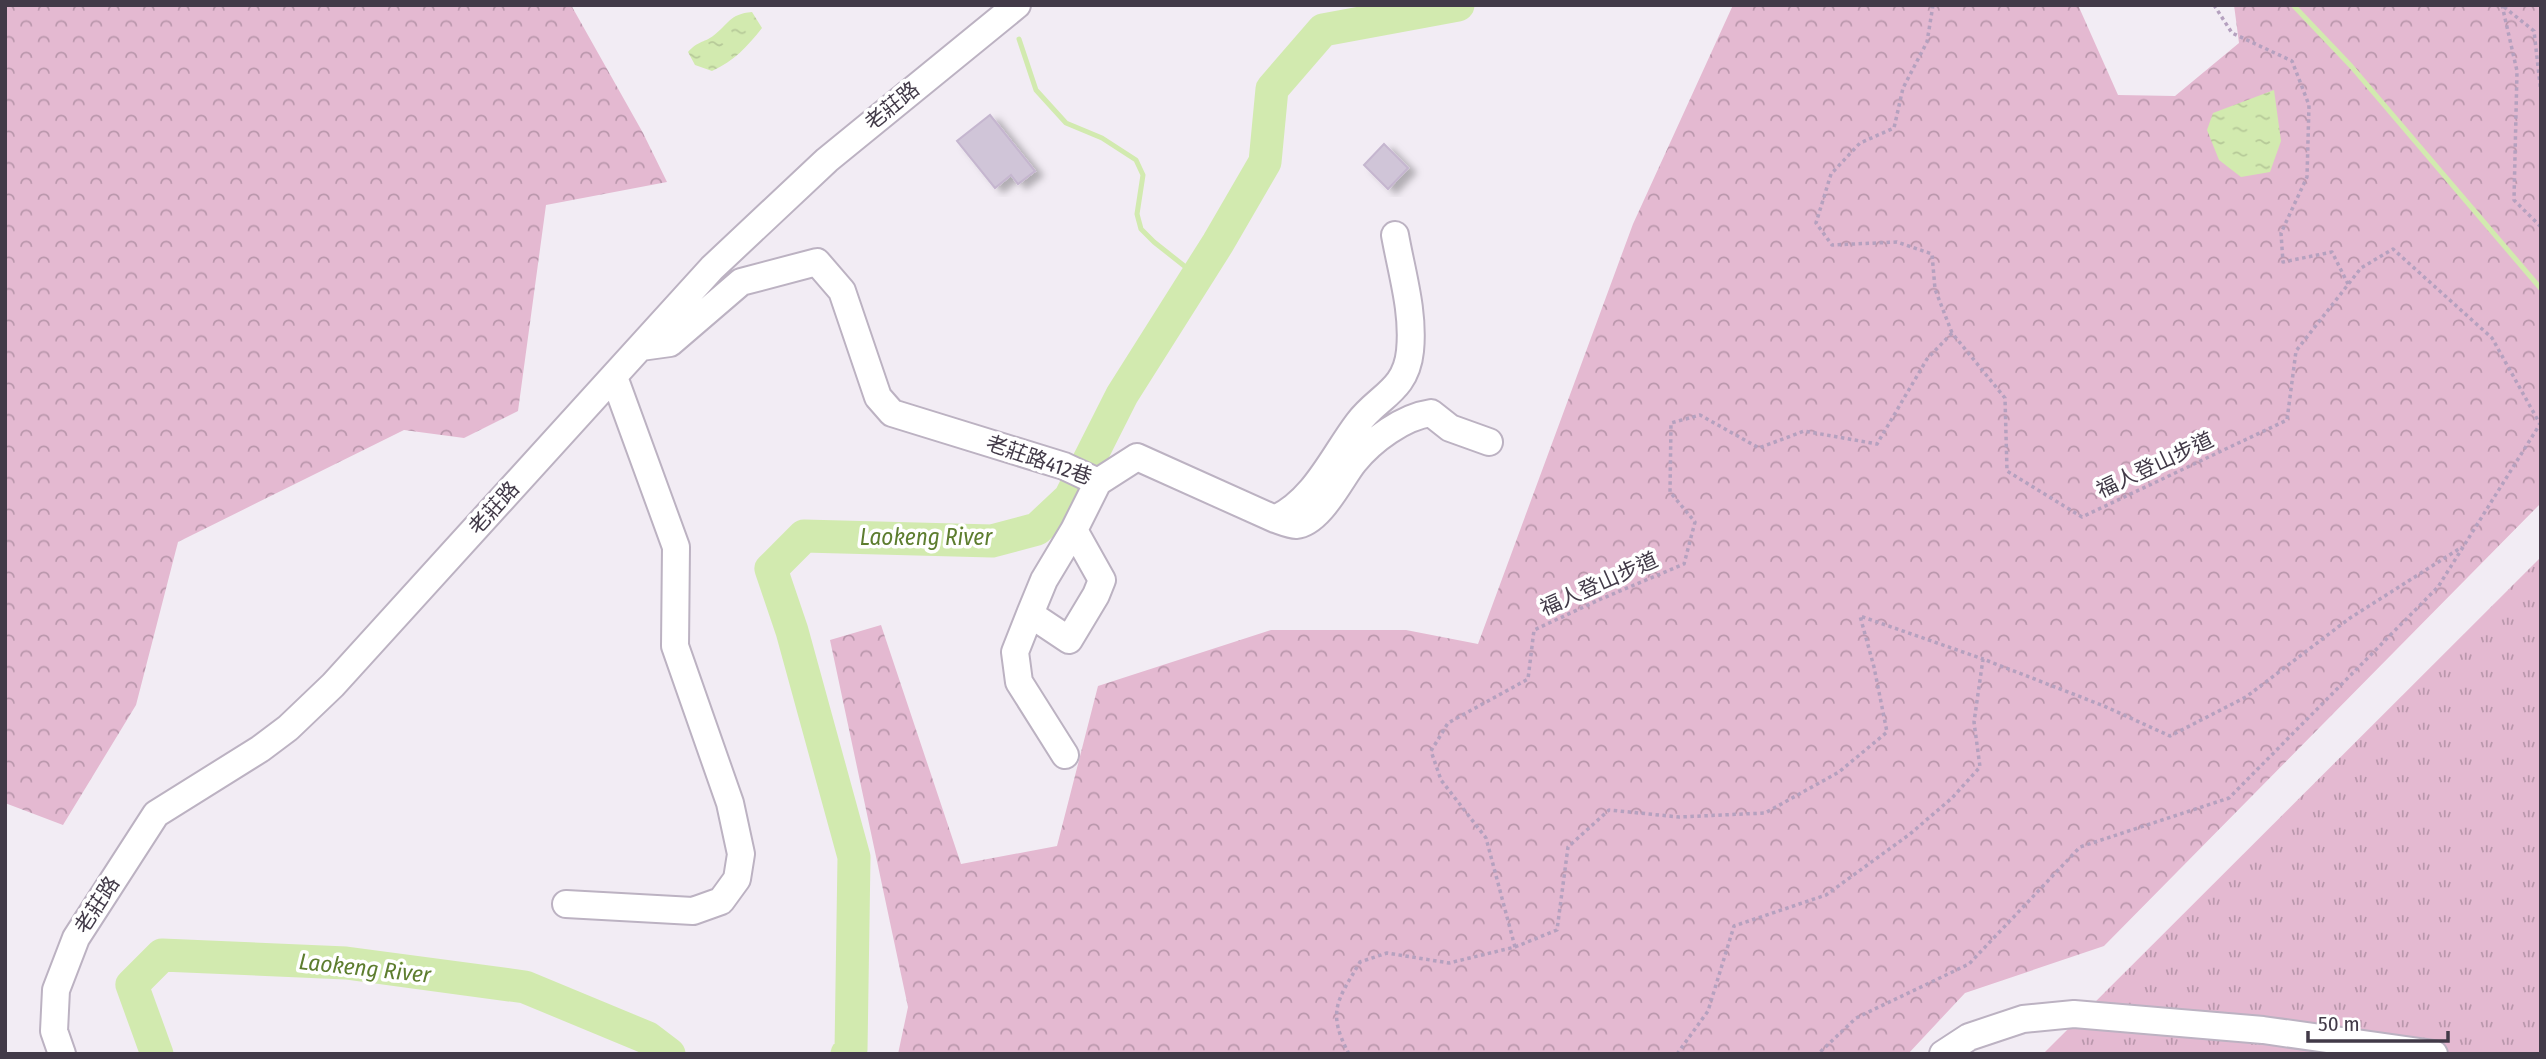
<svg xmlns="http://www.w3.org/2000/svg" width="2546" height="1059" font-family="'Fira Sans Condensed','Noto Sans TC',sans-serif">
<defs>
<pattern id="grass-tufts" width="24" height="20" patternUnits="userSpaceOnUse" patternTransform="scale(1.75)"><rect width="24" height="20" fill="#e4b9d1"/><path d="M3 7l-1-3M5 7V3M7 7l1-3M15 17l-1-3M17 17v-4M19 17l1-3" fill="none" stroke="#ba97ac"/></pattern>
<pattern id="forest-crowns" width="20" height="18" patternUnits="userSpaceOnUse" patternTransform="scale(1.75)"><rect width="20" height="18" fill="#e4b9d1"/><path d="M2 6a3 3 0 1 1 6 0M12 15a3 3 0 1 1 6 0" fill="none" stroke="#ba97ac"/></pattern>
<pattern id="water-ripples" width="26" height="14" patternUnits="userSpaceOnUse" patternTransform="scale(1.75)"><rect width="26" height="14" fill="#d2eaaf"/><path d="M2 4q2-2 4 0t4 0M15 11q2-2 4 0t4 0" fill="none" stroke="#b6c998"/></pattern>
<filter id="shadow"><feDropShadow dx="8" dy="4.5" stdDeviation="3.5" flood-color="#0004"/></filter>
</defs>
<rect width="100%" height="100%" fill="#f2ecf4"/>
<path fill="url(#grass-tufts)" d="M2541 557V1054H2043Z"/>
<path fill="url(#forest-crowns)" d="M5 5H571L643 133 667 182 546 205 518 411 464 438 404 430 178 542 136 705 63 825 5 803Z
M1733 5H2078L2118 95 2175 96 2239 43 2234 5H2541V503L2104 946 1965 993 1908 1054H898L908 1007 830 640 881 625 961 864 1057 846 1098 686 1271 630H1406L1478 644 1633 224Z"/>
<path fill="url(#water-ripples)" d="M752 12 762 28C747 47 734 61 712 71L695 65 688 52C698 41 703 43 713 36 729 24 729 14 752 12Z
M2274 90 2281 141 2270 172 2241 177 2219 160 2207 130 2213 113Z"/>
<g fill="none" stroke-linecap="round" stroke-linejoin="round">
<path stroke="#d2eaaf" stroke-width="5" d="M2293 5 2351 66 2541 289
M1019 39 1036 90 1066 123 1102 138 1136 160 1143 175 1137 214 1141 229 1154 242 1197 276"/>
<path stroke="#d2eaaf" stroke-width="33" d="M157 1054 132 985 162 955 346 963 525 987 648 1038 669 1054
M847 1054 851 1050 854 857 792 631 771 569 804 536 992 541 1037 529 1070 498 1122 395 1218 243 1265 162 1272 89 1323 30 1458 5"/>
</g>
<path fill="#d0c5d8" stroke="#c5b6cf" stroke-width="2" filter="url(#shadow)" d="M990 115 1035 171 1018 184 1011 175 995 188 957 141Z
M1384 144 1408 168 1388 189 1364 165Z"/>
<g fill="none" stroke-linecap="round" stroke-linejoin="round">
<g stroke="#bcb2c2" stroke-width="30">
<path id="minor" d="M641 347 670 343 741 282 817 262 842 291 878 397 892 413 1064 466 1098 482
M1275 519C1315 500 1333 456 1358 423 1378 396 1406 391 1410 351 1414 312 1402 274 1395 235
M1030 614 1044 580 1074 530
M1065 755 1019 682 1015 652 1030 614 1069 640 1096 595 1102 580 1074 530 1098 482 1137 457 1275 519C1281 521 1290 525 1296 525 1320 523 1341 478 1354 462 1372 440 1403 417 1431 413L1450 428 1489 442
M566 904 693 911 721 901 737 879 741 854 730 803 675 646 676 547 614 377
M62 1054 54 1031 56 990 76 938 156 814 260 749 288 728 333 685 712 268 827 160 1017 5
M1943 1054 1969 1037 2023 1019 2074 1014 2263 1030 2434 1054"/>
</g>
<path stroke="#b5a1bf" stroke-width="3.5" stroke-dasharray="3.5 3.5" stroke-linecap="butt" d="M1933 5 1927 42 1903 88 1894 128 1860 143 1831 174 1816 223 1832 245 1897 242 1932 254 1935 289 1952 333
M2214 5 2232 33 2292 61 2309 105 2307 177 2281 233 2283 262 2332 252 2348 284
M2502 5 2517 71 2514 200 2541 227
M2504 7 2534 31 2541 93
M1515 947 1557 930 1568 847 1609 810 1679 817 1765 813 1839 772 1887 732 1874 667 1860 616 1983 659
M1349 1054C1326 1011 1338 1000 1360 962L1387 953 1449 963 1515 947 1486 838 1441 780 1431 751 1448 723 1528 679 1534 630 1601 599 1684 564 1695 522 1670 492 1671 423 1700 415 1759 448 1804 431 1877 444 1927 359 1952 333 2005 398 2007 471 2082 517 2287 420 2296 351 2361 268 2393 249 2492 338 2540 424 2438 587 2229 798 2080 847 1969 964 1856 1018 1818 1054
M1677 1054 1708 1011 1734 926 1826 895 1910 834 1952 798 1980 767 1974 722 1983 659 2104 706 2170 736 2246 697 2350 618 2462 547"/>
<use href="#minor" stroke="#fff" stroke-width="26"/>
</g>
<g text-anchor="middle" dominant-baseline="central" stroke-width="7" stroke-linejoin="round" paint-order="stroke">
<g font-size="21" fill="#423a48" stroke="#fff">
<text transform="translate(892 106) rotate(-39)">老莊路</text>
<text transform="translate(1039 460) rotate(19)">老莊路412巷</text>
<text transform="translate(2155 465) rotate(-25)">福人登山步道</text>
<text transform="translate(494 508) rotate(-48)">老莊路</text>
<text transform="translate(1599 584) rotate(-24)">福人登山步道</text>
<text transform="translate(97 905) rotate(-57)">老莊路</text>
</g>
<g font-size="23" font-style="italic" fill="#5d7d2f" stroke="#fff">
<text x="926" y="537">Laokeng River</text>
<text transform="translate(365 968) rotate(6)">Laokeng River</text>
</g>
</g>
<rect width="2546" height="1059" fill="none" stroke="#423a48" stroke-width="14"/>
<path d="M2308 1031v10h140v-10" fill="none" stroke="#423a48" stroke-width="3.5"/>
<text x="2318" y="1031" font-size="21" fill="#423a48" stroke="#ffffff" stroke-width="5" paint-order="stroke">50 m</text>
</svg>
